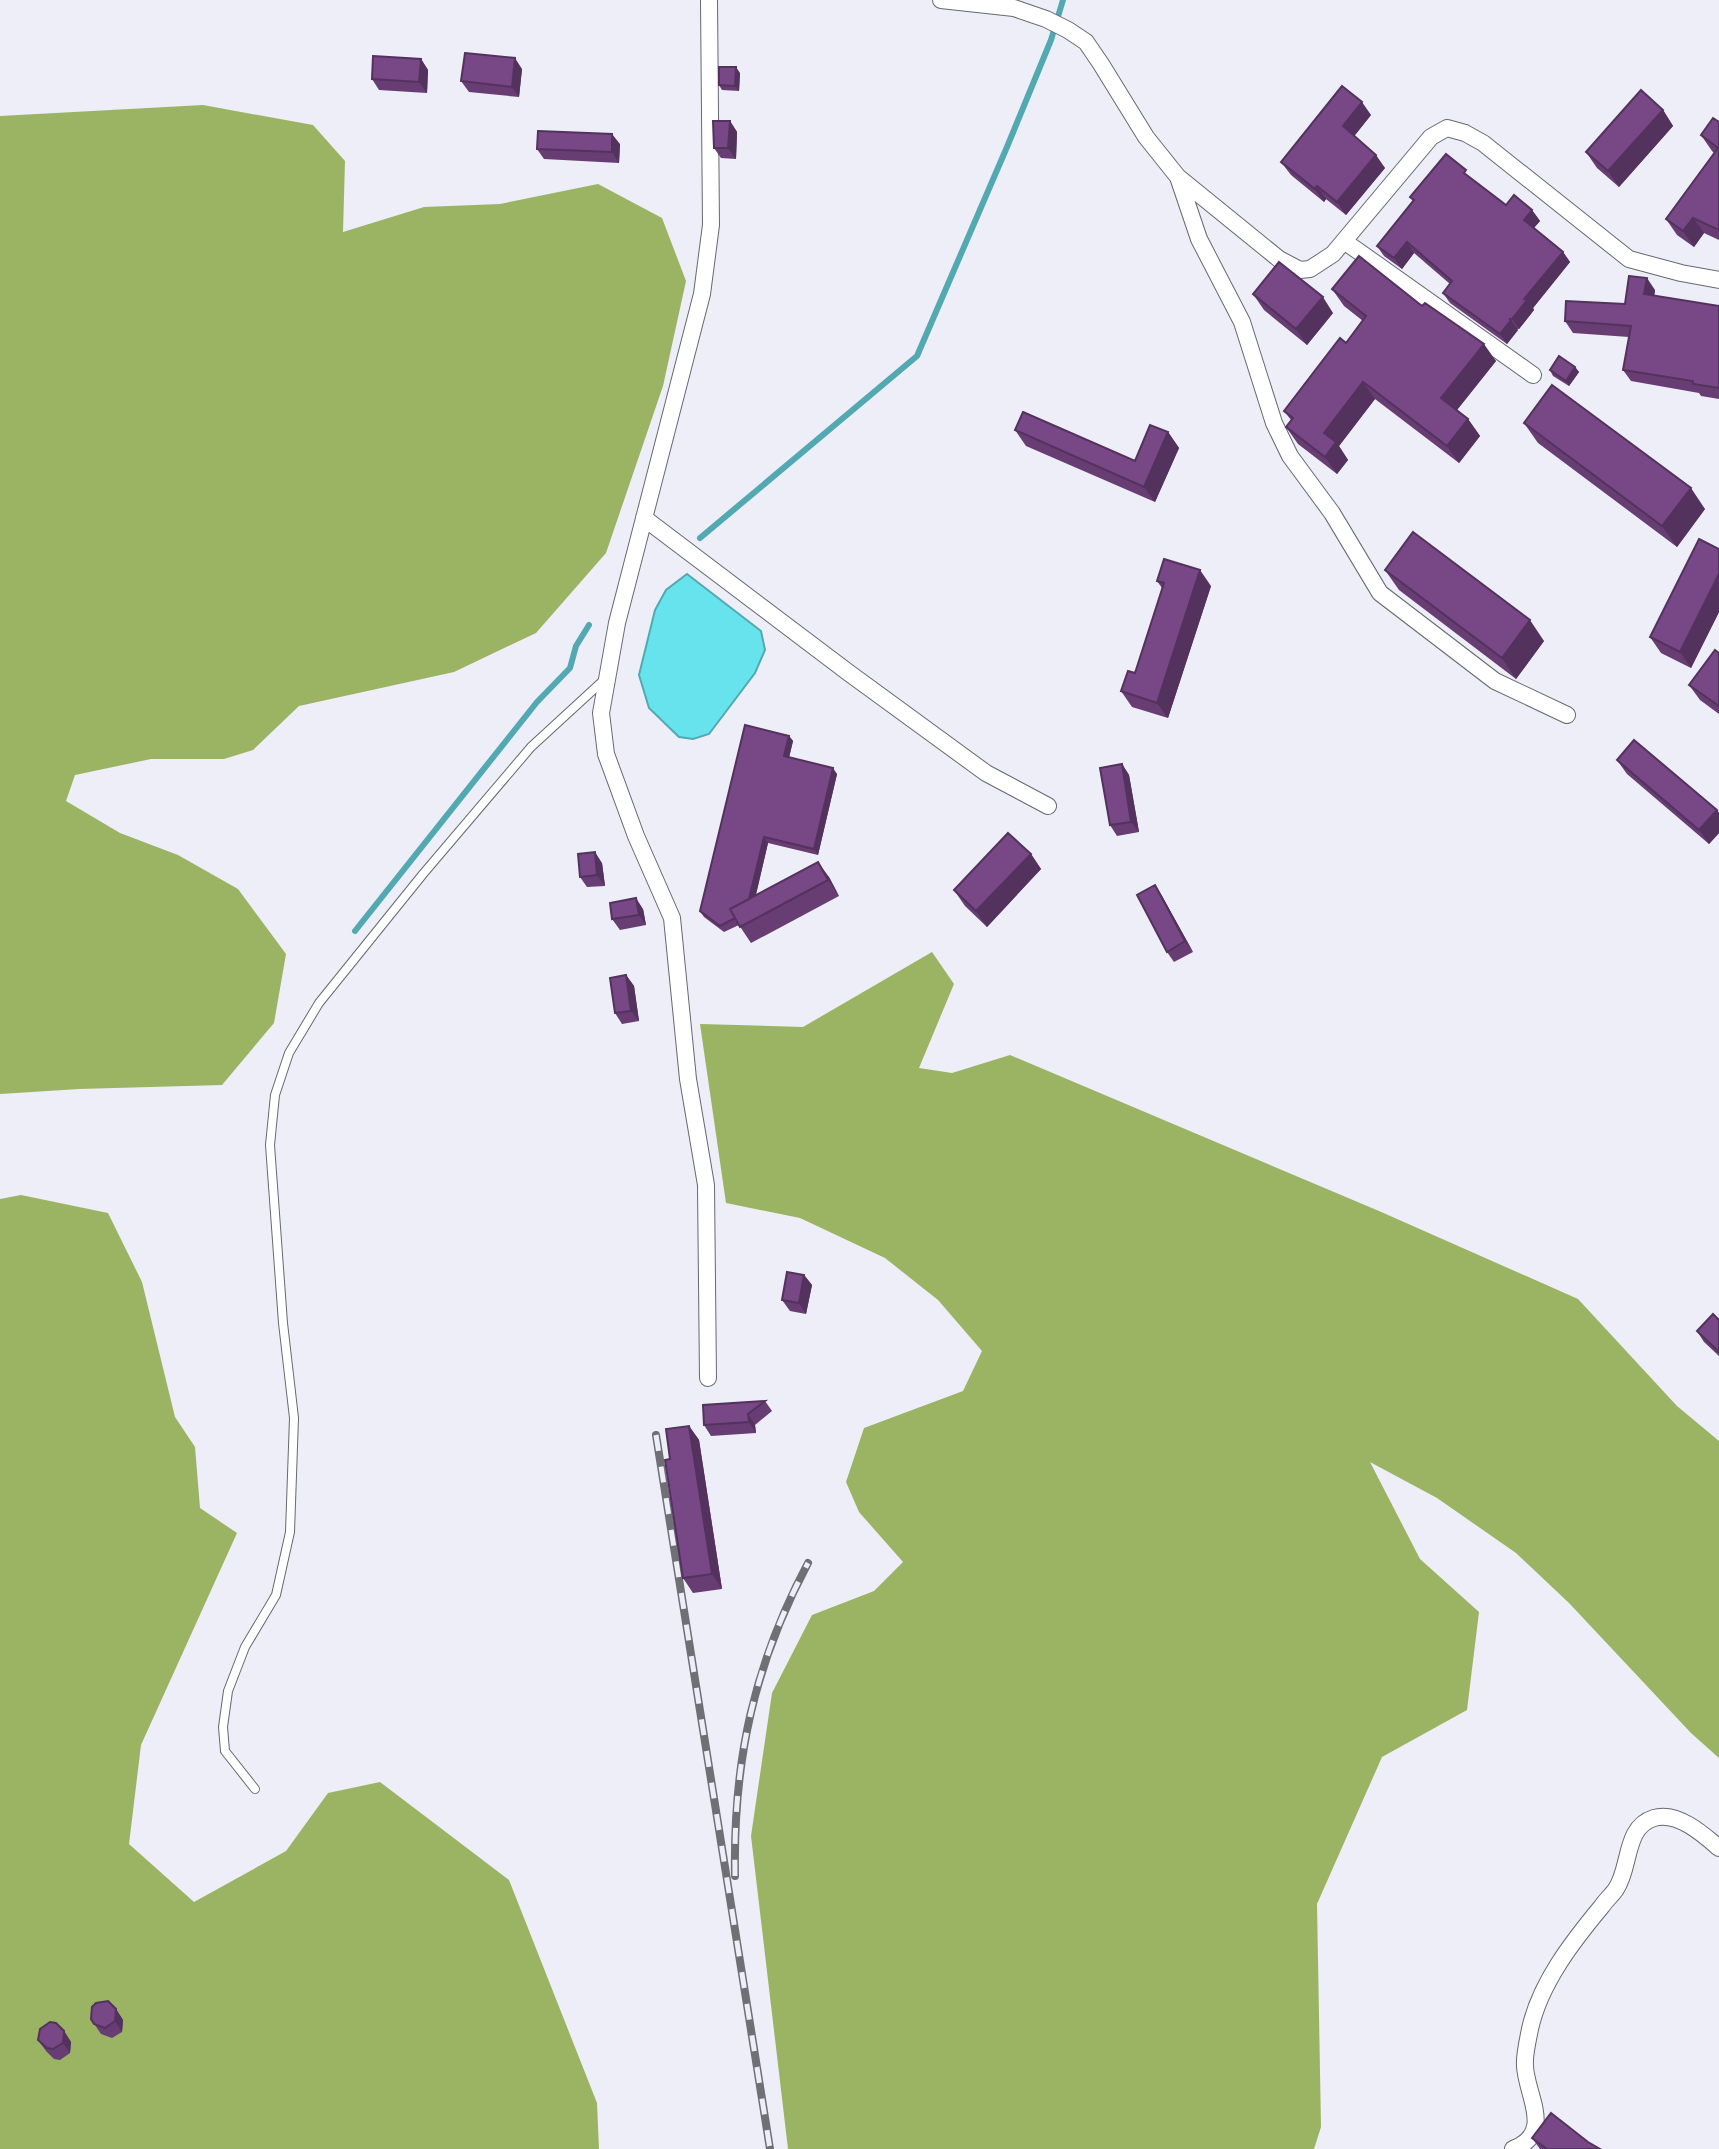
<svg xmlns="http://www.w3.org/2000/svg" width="1719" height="2149" font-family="Overpass,sans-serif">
<rect width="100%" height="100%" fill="#edeef7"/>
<path fill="#9bb463" d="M203 105 313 125 345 161 343 232 424 207 500 204 598 184 662 218 686 281 663 386 606 553 536 633 454 672 299 706 253 750 224 759H151L75 775 66 801 120 833 178 855 238 889 286 954 274 1023 222 1085 79 1089 0 1094V116Z
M932 952 954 984 919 1068 952 1073 1010 1055 1379 1211 1578 1299 1677 1406 1719 1441V1758L1691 1733 1569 1603 1516 1553 1437 1498 1370 1462 1420 1559 1479 1612 1467 1710 1382 1757 1317 1904 1321 2127 1314 2149H788L751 1836 772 1693 812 1615 874 1591 903 1562 859 1512 846 1482 864 1428 963 1391 982 1351 938 1300 885 1258 800 1218 726 1203 700 1024 803 1027Z
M21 1195 108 1213 142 1282 175 1417 195 1447 200 1508 237 1533 141 1745 129 1844 194 1902 286 1851 328 1793 380 1782 509 1880 597 2103 599 2149H0V1199Z"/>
<path fill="#66e3ec" stroke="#52a9b1" stroke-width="2" d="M687 574 761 631 765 650 755 673 709 734 693 739 679 737 649 708 639 675 655 610 666 590Z"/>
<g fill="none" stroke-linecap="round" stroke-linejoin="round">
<path stroke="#52a9b1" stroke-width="6" d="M700 538 917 356 1007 147 1051 40 1063 0
M355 931 537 702 570 668 576 646 589 625"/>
<g stroke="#676871" stroke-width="10">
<path id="service" d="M255 1789 225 1751 223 1727 228 1691 245 1647 276 1595 290 1532 294 1418 283 1323 270 1145 275 1095 289 1053 319 1003 423 874 531 747 605 679"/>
</g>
<g stroke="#676871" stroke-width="18">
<path id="minor" d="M941 0 1014 8 1046 19 1068 30 1086 42 1101 64 1146 137 1178 177 1279 259 1300 270 1310 269 1333 254 1431 137 1447 128 1465 133 1483 143 1629 259 1681 273 1719 280
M1178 177 1199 239 1242 322 1274 423 1290 456 1332 513 1380 593 1495 681 1567 715
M1344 241 1533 375
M644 518 849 673 986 773 1048 806
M708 1378 706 1185 688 1079 672 918 636 836 606 754 601 713 617 623 702 294 711 225 709 0
M1513 2149C1555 2133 1526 2095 1525 2066 1524 2055 1528 2040 1530 2029 1540 1983 1573 1941 1602 1906 1606 1900 1612 1895 1616 1889 1631 1867 1624 1827 1654 1818 1677 1811 1703 1834 1719 1848"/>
</g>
<use href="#service" stroke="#fff" stroke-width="8"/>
<use href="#minor" stroke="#fff" stroke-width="16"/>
<g stroke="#6f6f75" stroke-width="8">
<path id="rail" d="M656 1435 770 2149
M735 1876C733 1760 754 1665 808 1563"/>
</g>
<use href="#rail" stroke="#edeef7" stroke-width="5" stroke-dasharray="16" stroke-linecap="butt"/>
</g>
<path fill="#673d73" d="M421 59 428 70 427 93 379 90 372 79Z
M522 69 519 97 469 92 461 81Z
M740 73 739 91 722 90 719 85Z
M1663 110 1673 126 1619 187 1597 168 1586 152Z
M1371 115 1354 136 1385 168 1346 215 1326 199 1324 202 1291 175 1281 162Z
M730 121 737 132 736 159 721 158 714 148Z
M1719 122V240L1704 233 1694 247 1677 235 1666 219 1714 153 1712 151 1701 135Z
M620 144 619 163 544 159 537 149Z
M1471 178 1506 205 1532 210 1540 221 1534 228 1563 252 1570 262 1533 308 1534 310 1519 329H1517L1518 330 1507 344 1450 303 1443 293 1450 284 1414 253 1402 269 1384 256 1377 246 1413 201 1410 197Z
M1332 289 1422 306 1496 361 1457 410 1468 419 1480 436 1459 463 1375 399 1339 446 1348 460 1337 474 1298 444 1286 427 1291 420 1284 411 1346 343 1363 321 1344 306Z
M1655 290 1654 296 1719 306V399L1701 396 1699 393 1631 381 1623 370 1629 337 1573 333 1565 321 1625 304Z
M1253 294 1333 313 1307 345 1264 310Z
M1575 367 1579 372 1569 386 1553 376 1550 370Z
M1524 423 1705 509 1677 547 1538 443Z
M1015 430 1135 461 1168 432 1179 448 1155 502 1026 446Z
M1719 549V612L1691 668 1661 653 1650 637Z
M1385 570 1544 641 1516 679 1399 590Z
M1157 581 1211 586 1168 718 1132 707 1121 691 1135 673 1162 588Z
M1719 653V714L1700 700 1689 685Z
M789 736 793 741 789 757 837 774 818 855 768 843 756 895 829 877 839 896 751 943 739 925 724 932 704 917 700 911Z
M1617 760 1717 810 1719 813V833L1709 844 1627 774Z
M1122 764 1129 775 1139 832 1117 836 1110 825Z
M1031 854 1041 869 987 927 965 906 954 890Z
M602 863 605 886 587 887 580 877Z
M1155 885 1162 896 1193 952 1174 962 1167 952Z
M643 909 646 925 620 930 612 919Z
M626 975 634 986 639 1021 622 1024 615 1013Z
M804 1275 812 1285 806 1314 790 1311 782 1300Z
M1719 1320V1356L1704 1342 1697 1331Z
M765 1401 772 1411 755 1425 756 1433 711 1436 704 1425Z
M689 1426 699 1440 722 1589 693 1593 683 1578Z
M116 2009 123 2020 122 2032 112 2038 101 2034 91 2019Z
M64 2031 71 2042 70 2053 60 2060 54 2059 46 2051 38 2040Z
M1532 2138 1588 2142 1600 2149H1540Z"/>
<path fill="#54325e" d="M515 58 522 69 519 97 512 87Z
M421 59 428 70 427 93 419 82Z
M736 67 740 73 739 91 735 86Z
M1362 102 1371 115 1352 139 1343 126Z
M1663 110 1673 126 1619 187 1608 171Z
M730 121 737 132 736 159 728 148Z
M612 134 620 144 619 163 612 152Z
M1376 155 1385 168 1346 215 1337 202Z
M1317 186 1326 199 1324 202 1315 189Z
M1532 210 1540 221 1531 231 1524 220Z
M1693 218 1704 233 1694 247 1683 231Z
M1407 242 1414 253 1402 269 1394 258Z
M1563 252 1570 262 1533 308 1534 310 1519 329 1512 319 1524 299Z
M1647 278 1655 290 1653 306 1644 294Z
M1323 297 1333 313 1307 345 1296 329Z
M1511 320 1518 330 1507 344 1500 334Z
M1484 344 1496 361 1453 415 1441 398Z
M1575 367 1579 372 1569 386 1566 381Z
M1363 382 1375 399 1339 446 1348 460 1337 474 1325 457 1324 433Z
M1468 419 1480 436 1459 463 1447 446Z
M1168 432 1179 448 1155 502 1144 487Z
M1691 488 1705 509 1677 547 1662 526Z
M1200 570 1211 586 1168 718 1157 703Z
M1719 574V612L1691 668 1680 652Z
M1530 620 1544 641 1516 679 1502 658Z
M789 736 793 741 788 762 784 756Z
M1122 764 1129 775 1139 832 1131 822Z
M833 768 837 774 818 855 814 849Z
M1717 810 1719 813V833L1709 844 1699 830Z
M764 837 768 843 750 919 746 913Z
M595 852 602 863 605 886 597 875Z
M1031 854 1041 869 987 927 976 911Z
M818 862 829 877 839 896 828 880Z
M1155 885 1162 896 1193 952 1185 941Z
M636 898 643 909 646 925 639 915Z
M626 975 634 986 639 1021 631 1011Z
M804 1275 812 1285 806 1314 799 1303Z
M748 1414 755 1425 756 1433 749 1422Z
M689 1426 699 1440 722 1589 712 1574Z
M116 2009 123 2020 122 2032 115 2021Z
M64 2031 71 2042 70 2053 63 2043Z"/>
<path fill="#784786" stroke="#54325e" stroke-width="2" d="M465 53 515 58 512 87 461 81Z
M373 56 421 59 419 82 372 79Z
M719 67H736L735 86 719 85Z
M1342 86 1362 102 1343 126 1376 155 1337 202 1317 186 1315 189 1281 162Z
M1641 90 1663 110 1608 171 1586 152Z
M1713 118 1719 122V230L1693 218 1683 231 1666 219 1718 148 1701 135Z
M713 121H730L728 148H714Z
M538 131 612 134V152L537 149Z
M1446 154 1466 170 1464 173 1506 205 1514 195 1532 210 1524 220 1563 252 1524 299 1527 300 1512 319H1509L1511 320 1500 334 1443 293 1452 281 1407 242 1394 258 1377 246 1414 200 1410 197Z
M1359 256 1422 306 1425 303 1484 344 1441 398 1468 419 1447 446 1363 382 1324 433 1336 442 1325 457 1286 427 1293 418 1284 411 1340 338 1346 343 1366 316 1332 289Z
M1279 262 1323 297 1296 329 1253 294Z
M1629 276 1647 278 1644 294 1719 306V388L1693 384V381L1623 370 1631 326 1565 321 1566 301 1625 304Z
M1559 356 1575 367 1566 381 1550 370Z
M1552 385 1691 488 1662 526 1524 423Z
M1023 412 1135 461 1150 425 1168 432 1144 487 1015 430Z
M1413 532 1530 620 1502 658 1385 570Z
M1699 539 1719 549V574L1680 652 1650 637Z
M1164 559 1200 570 1157 703 1121 691 1128 671 1135 673 1164 583 1157 581Z
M1715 650 1719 653V706L1689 685Z
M745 725 789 736 784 756 833 768 814 849 764 837 749 899 730 909 735 918 720 926 700 911Z
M1634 740 1717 810 1699 830 1617 760Z
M1122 764 1131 822 1110 825 1100 768Z
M1008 833 1031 854 976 911 954 890Z
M595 852 597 875 580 877 578 854Z
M818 862 828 880 740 927 730 909Z
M1155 885 1185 941 1167 952 1137 895Z
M636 898 639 915 612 919 610 903Z
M626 975 631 1011 615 1013 610 978Z
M787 1272 804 1275 799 1303 782 1300Z
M1713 1314 1719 1320V1352L1697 1331Z
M765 1401 748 1414 749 1422 704 1425 703 1405Z
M689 1426 712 1574 683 1578 665 1460 670 1459 666 1429Z
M108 2001 116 2009 115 2021 105 2028 94 2024 91 2019 92 2007 96 2003Z
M50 2022 56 2023 64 2031 63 2043 53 2049 47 2048 38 2040 40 2029Z
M1551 2113 1588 2142 1600 2149H1547L1532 2138Z"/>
</svg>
